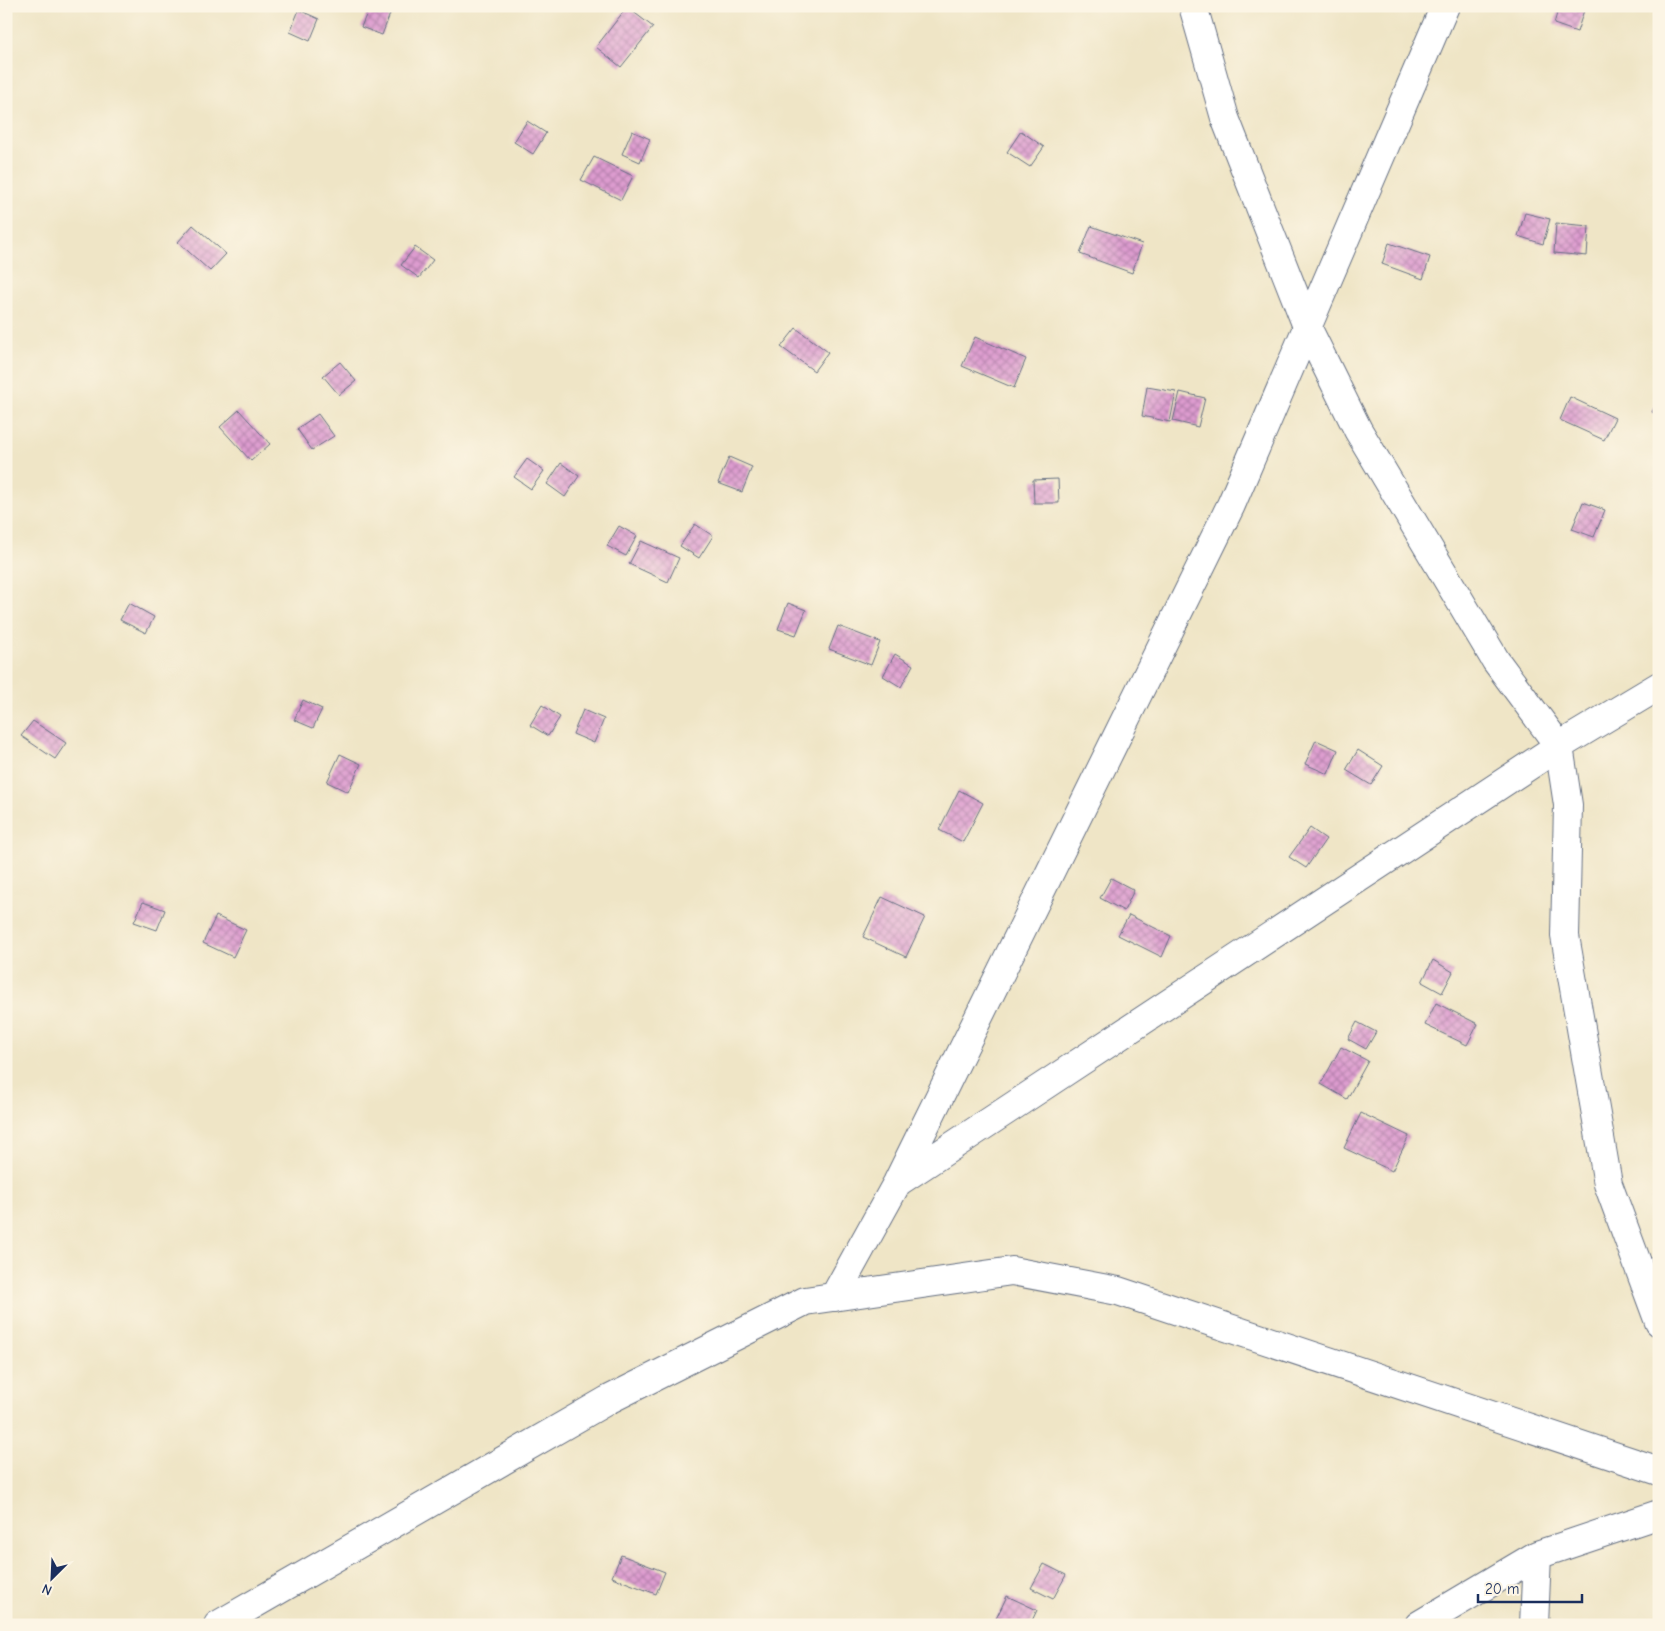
<svg xmlns="http://www.w3.org/2000/svg" width="1665" height="1631" font-family="'Comic Neue',sans-serif">
<defs>
<pattern id="building-cross-hatch" width="8" height="8" patternUnits="userSpaceOnUse" patternTransform="scale(1.25)"><rect width="8" height="8" fill="#dd9bcf"/><path d="M0 0l8 8M0 8l8-8" fill="none" stroke="#b27fab"/></pattern>
</defs>
<rect width="100%" height="100%" fill="#fcf5e5"/>
<filter id="ink" filterUnits="userSpaceOnUse"><feTurbulence type="fractalNoise" baseFrequency=".02" numOctaves="2"/><feDisplacementMap in="SourceGraphic" scale="10" xChannelSelector="R" yChannelSelector="G"/><feConvolveMatrix kernelMatrix="1 2 1 2 8 2 1 2 1" color-interpolation-filters="sRGB"/></filter>
<filter id="wash" filterUnits="userSpaceOnUse"><feTurbulence type="fractalNoise" baseFrequency=".0096" numOctaves="4" result="noise"/><feDisplacementMap in="SourceGraphic" scale="20" xChannelSelector="R" yChannelSelector="G"/><feGaussianBlur stdDeviation="1.12" result="paint"/><feColorMatrix in="noise" values="0 0 0 0 0 0 0 0 0 0 0 0 0 0 0 0 0 1.4 0 .05"/><feComposite in="paint" operator="in"/></filter>
<g filter="url(#wash)">
<rect width="100%" height="100%" fill="#efe5c6"/>
<g id="blocks">
<path fill="url(#building-cross-hatch)" d="M370 6 390 14 382 35 361 27Z
M1559 6 1585 7 1577 32 1554 24Z
M627 7 653 27 621 67 596 47Z
M299 10 319 19 310 41 290 32Z
M527 121 546 133 533 154 514 142Z
M632 131 650 139 640 162 622 154Z
M1021 131 1044 147 1030 167 1007 152Z
M594 157 633 176 621 200 581 180Z
M1525 213 1550 219 1543 244 1518 236Z
M1556 223 1589 226 1587 256 1554 253Z
M193 225 226 254 210 271 178 242Z
M1091 226 1142 244 1132 273 1080 254Z
M1389 243 1430 257 1423 279 1382 264Z
M415 247 433 260 419 278 401 265Z
M796 328 828 352 814 371 781 347Z
M975 337 1026 359 1014 388 962 366Z
M340 362 356 381 339 395 323 376Z
M1147 387 1176 392 1170 422 1142 416Z
M1180 392 1205 398 1198 427 1173 421Z
M1570 397 1615 418 1604 440 1560 420Z
M1659 399V416L1652 412Z
M239 410 270 444 251 461 220 427Z
M318 414 334 436 312 450 297 429Z
M729 457 752 467 742 492 718 483Z
M527 459 544 471 531 489 514 477Z
M561 463 579 476 565 497 547 484Z
M1058 479 1059 503H1034L1033 480Z
M1583 502 1605 510 1594 537 1572 529Z
M695 524 713 536 699 558 680 546Z
M619 526 637 536 626 556 607 546Z
M641 541 679 558 668 582 629 564Z
M129 603 154 617 146 633 120 620Z
M788 603 806 610 796 635 778 629Z
M838 626 880 642 871 665 829 649Z
M895 654 913 665 901 687 883 676Z
M303 700 322 709 313 728 294 720Z
M542 705 560 717 548 736 530 725Z
M583 710 604 719 594 743 573 734Z
M33 721 66 743 55 759 21 736Z
M1316 740 1338 750 1328 774 1305 764Z
M1358 750 1383 766 1371 785 1346 770Z
M340 754 361 764 348 792 327 782Z
M959 790 983 803 963 842 939 830Z
M1310 828 1326 839 1306 868 1289 857Z
M1111 878 1134 890 1124 911 1100 898Z
M882 897 925 917 906 957 863 937Z
M143 902 165 910 157 930 134 922Z
M1129 915 1171 936 1162 957 1118 935Z
M216 916 246 930 233 957 203 943Z
M1433 960 1453 972 1442 993 1422 982Z
M1436 1003 1478 1024 1467 1045 1425 1025Z
M1357 1022 1376 1032 1366 1049 1348 1039Z
M1341 1047 1368 1061 1347 1099 1321 1084Z
M1361 1113 1409 1136 1392 1171 1344 1148Z
M621 1555 665 1572 656 1594 612 1577Z
M1044 1564 1066 1575 1053 1599 1031 1588Z
M1007 1596 1037 1610 1030 1625H993Z"/>
</g>
</g>
<g filter="url(#ink)">
<use href="#blocks" fill-opacity="0" stroke="#656f82" stroke-width="1"/>
<g fill="none" stroke-linecap="round" stroke-linejoin="round">
<g stroke="#656f82" stroke-width="30">
<path id="minor" d="M1193 6 1225 118 1308 329 1358 430 1496 661 1559 746 1568 805 1565 936 1608 1184 1659 1322
M898 1182 1559 746 1659 686
M834 1297 897 1183 1231 505 1445 6
M1419 1625 1537 1555
M1534 1625 1537 1555 1659 1514"/>
</g>
<g stroke="#656f82" stroke-width="30">
<path id="tertiary" d="M218 1625 608 1400 805 1301 1012 1271 1118 1291 1659 1471"/>
</g>
<use href="#minor" stroke="#fff" stroke-width="28"/>
<use href="#tertiary" stroke="#fff" stroke-width="28"/>
</g>
</g>
<rect width="1665" height="1631" fill="none" stroke="#fcf5e5" stroke-width="25"/>
<g transform="translate(52 1578) rotate(204)" stroke="#fcf5e5" stroke-width="4" paint-order="stroke">
<path d="M0-4L9 19L0 12L-9 19Z" fill="#1b2f5e"/>
<text y="-8" font-size="14" font-weight="bold" text-anchor="middle" fill="#1b2f5e">N</text>
</g>
<path d="M1478 1594v8h104v-8" fill="none" stroke="#1b2f5e" stroke-width="2.5"/>
<text x="1485" y="1594" font-size="15" fill="#1b2f5e" stroke="#fcf5e5" stroke-width="4" paint-order="stroke">20 m</text>
</svg>
